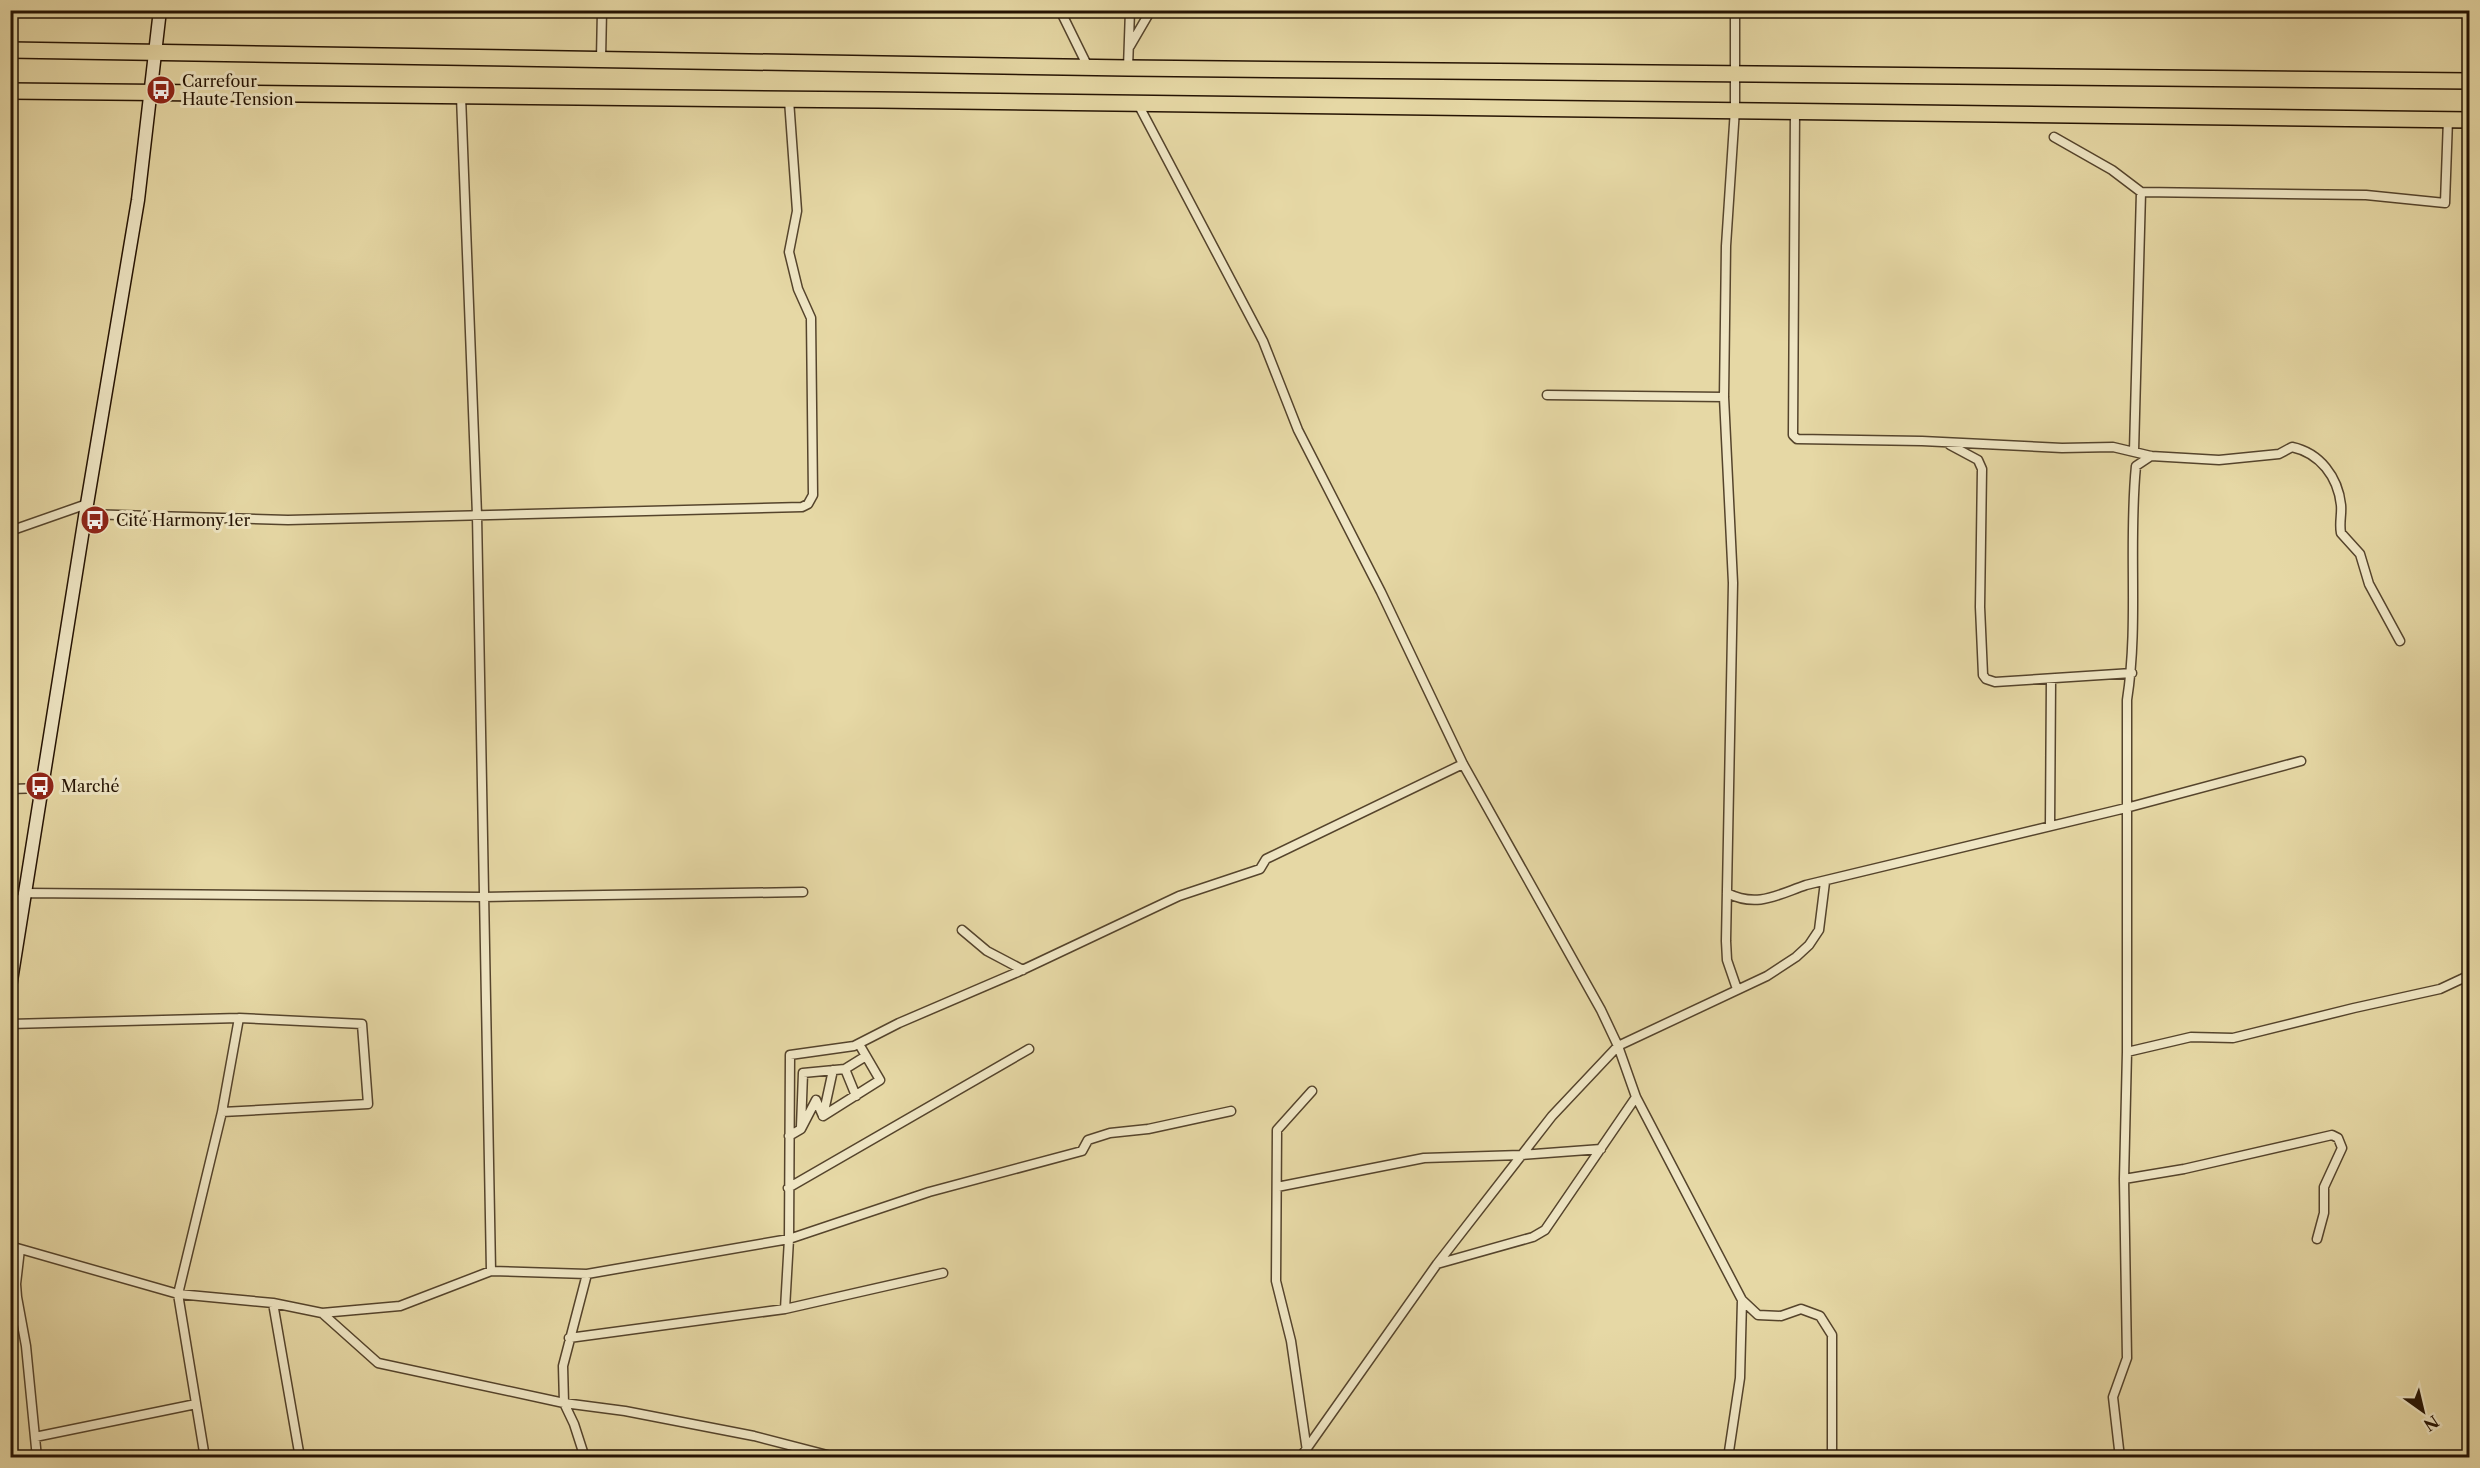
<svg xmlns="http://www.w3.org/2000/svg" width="2480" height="1468" font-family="'Libre Caslon Text',serif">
<rect width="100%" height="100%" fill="#e6d8a5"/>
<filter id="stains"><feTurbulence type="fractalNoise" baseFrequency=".00333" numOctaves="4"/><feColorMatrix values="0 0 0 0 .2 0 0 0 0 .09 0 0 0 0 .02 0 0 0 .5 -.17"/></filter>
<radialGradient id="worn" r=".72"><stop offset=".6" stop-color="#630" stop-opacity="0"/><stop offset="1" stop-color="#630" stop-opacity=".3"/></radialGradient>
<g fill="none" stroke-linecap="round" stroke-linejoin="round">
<g stroke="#55442c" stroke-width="11">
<path id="street" d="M1060 10 1088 67
M1735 10V109L1726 246 1724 397 1733 583 1726 941 1727 960 1737 989
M1130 46 1151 10
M601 59 602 10
M1128 68 1130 10
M461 96 477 515 491 1271
M1138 104 1263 341 1298 430 1381 592 1463 764 1601 1010 1618 1046 1636 1097 1742 1300 1758 1315 1781 1316 1801 1309 1820 1316 1832 1335V1458
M1795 110 1793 435 1797 439 1922 441 2062 448 2113 447 2151 456 2219 460 2279 454 2292 447C2320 453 2338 477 2341 505 2342 514 2339 523 2341 533L2360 554 2369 584 2400 641
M2054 137 2112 170 2141 192 2366 195 2445 203 2448 119
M1547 395 1724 397
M1950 445 1978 460 1982 469 1980 607 1983 675 1986 679 1995 682 2132 673
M2134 451 2141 192
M85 514 288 520 802 507 808 504 813 495 811 318 798 289 789 252 797 211 789 100
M10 531 87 504
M10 789 43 788
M2050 826 2051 679
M25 893 483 897 803 892
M1727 893C1757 908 1777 895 1806 885L2126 808 2301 761
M10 900 24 899
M962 930 987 951 1023 970
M10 1024 239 1018
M2127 1052 2191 1037 2233 1038 2354 1008 2440 989 2470 975
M856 1096 845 1069 866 1056
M823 1116 833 1070
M801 1127 803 1073 845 1069
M789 1136 801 1129 816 1100 823 1116 880 1080 859 1044
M2124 1179 2184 1169 2332 1135 2338 1138 2342 1148 2324 1187V1213L2317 1239
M1277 1187 1424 1158 1521 1155 1601 1149
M788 1188 1029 1049
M10 1246 178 1294 273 1303 322 1313 378 1363 564 1403 625 1411 754 1436 839 1458
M20 1249 16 1284 17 1297 26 1346 37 1458
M1437 1264 1552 1116 1618 1046 1767 976 1796 957 1809 945 1819 930 1825 882
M273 1303 300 1458
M785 1309 789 1239 790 1055 854 1046 899 1023 1018 972 1179 896 1260 869 1266 859 1463 764
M322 1313 400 1306 491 1271 587 1274 789 1239 929 1192 1082 1151 1088 1140 1110 1133 1148 1129 1231 1111
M569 1338 785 1309 943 1273
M35 1437 196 1404
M205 1458 178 1294 222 1112 368 1104 362 1024 239 1018 222 1112
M585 1458 574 1424 564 1403 563 1366 587 1274
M1300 1458 1437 1264 1533 1237 1545 1230 1636 1097
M1308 1458 1291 1341 1276 1281 1277 1130 1312 1091
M1728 1458 1740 1378 1742 1300
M2120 1458 2113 1397 2127 1358 2124 1179 2127 1052V700C2139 623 2128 544 2136 466L2151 456"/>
</g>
<g stroke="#251303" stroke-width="15">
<path id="secondary" d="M10 987 87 504 138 200 160 10"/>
</g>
<g stroke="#251303" stroke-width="18">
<path id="highway" d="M10 50 1128 68 2470 81
M10 91C830 101 1650 105 2470 120"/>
</g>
<use href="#street" stroke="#efe6c4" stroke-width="8"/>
<use href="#secondary" stroke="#efe6c4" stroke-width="12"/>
<use href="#highway" stroke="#e6d8a5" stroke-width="15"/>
</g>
<defs>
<g id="bus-disc" transform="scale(1.5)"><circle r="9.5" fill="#8f2418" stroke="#efe6c4"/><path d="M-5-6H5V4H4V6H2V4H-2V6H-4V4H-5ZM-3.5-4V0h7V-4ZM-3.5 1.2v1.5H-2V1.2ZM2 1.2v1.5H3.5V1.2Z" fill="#fff"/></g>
</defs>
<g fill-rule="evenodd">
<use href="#bus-disc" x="161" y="90"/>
<use href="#bus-disc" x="95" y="520"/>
<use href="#bus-disc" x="40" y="786"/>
</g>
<g text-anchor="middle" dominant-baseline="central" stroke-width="6" stroke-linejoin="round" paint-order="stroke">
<g font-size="16" fill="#251303" stroke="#efe6c4" text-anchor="start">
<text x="182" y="81">Carrefour<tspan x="182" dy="18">Haute Tension</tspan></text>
<text x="116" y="520">Cité Harmony 1er</text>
<text x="61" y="786">Marché</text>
</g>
</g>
<rect width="2480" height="1468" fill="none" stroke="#e6d8a5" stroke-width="36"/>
<rect x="12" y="12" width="2456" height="1444" fill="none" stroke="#251303" stroke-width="3"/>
<rect x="18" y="18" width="2444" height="1432" fill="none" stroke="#251303" stroke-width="1.5"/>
<g transform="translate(2423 1411) rotate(146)" stroke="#efe6c4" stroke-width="4.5" paint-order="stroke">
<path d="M0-4.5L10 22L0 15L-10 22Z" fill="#251303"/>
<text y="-9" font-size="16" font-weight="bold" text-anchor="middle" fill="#251303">N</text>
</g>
<rect width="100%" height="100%" filter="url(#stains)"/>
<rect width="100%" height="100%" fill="url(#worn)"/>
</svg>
